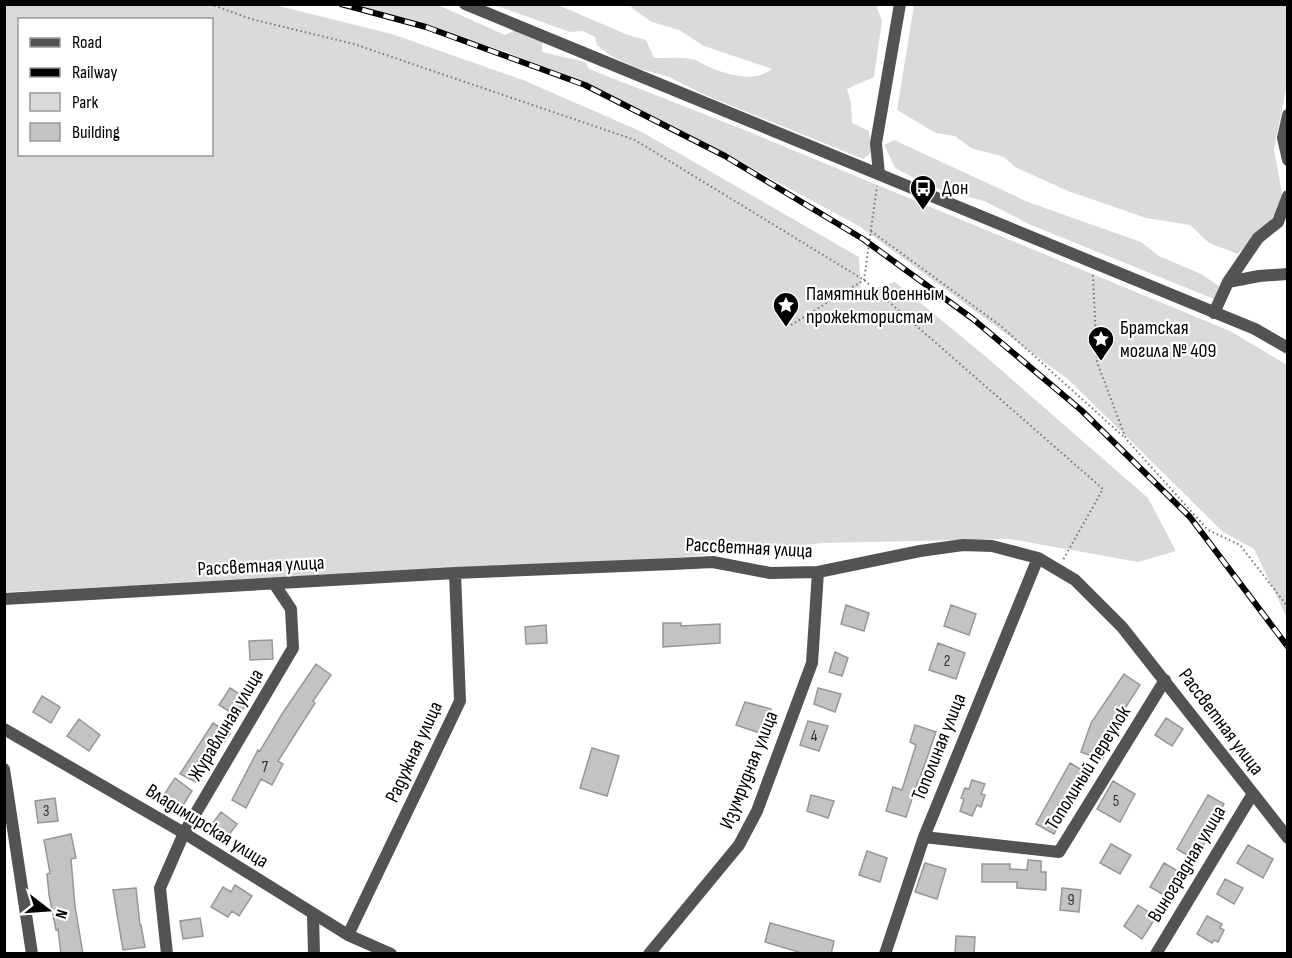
<svg xmlns="http://www.w3.org/2000/svg" width="1292" height="958" font-family="'Sofia Sans Condensed',sans-serif">
<rect width="100%" height="100%" fill="#fff"/>
<path fill="#dadada" fill-rule="evenodd" d="M4 5H275L392 34 523 80 640 131 859 257 861 293 895 282 985 356 1148 498 1176 551 1138 562 1010 539 822 543 623 563 5 592ZM20 20H212V154H20Z
M356 5H438L505 35 515 30 542 40V52L585 62 589 69 742 129 1230 331 1287 365V618L1254 549 1223 532 1069 380 859 226 677 128 507 52Z
M495 5H558L628 35 646 40 654 58C667 58 680 57 692 59 698 60 703 65 709 67 728 75 755 83 772 69L704 46 679 30 652 22 633 9 630 5H876L882 21 874 77 847 89 851 102 852 123 869 131 872 152 863 159 705 95 669 77 637 68 611 56 597 45 595 37 583 31 570 32Z
M914 5H1287V84L1274 149 1283 199 1272 219 1238 254 1209 243 1190 225 1146 218 1068 191 1015 167 1004 157 971 148 955 136 936 133 897 110Z
M894 140 1028 202 1141 242 1159 256 1201 274 1219 286 1214 299 1031 225 984 201 931 187 895 168 884 145Z"/>
<path fill="#c3c3c3" stroke="#979797" stroke-width="1.5" d="M846 605 869 613 864 631 841 624Z
M951 605 976 614 969 635 944 626Z
M663 623H681V626L720 624V643L663 647Z
M546 625 547 643 526 644 525 627Z
M272 640 273 659 250 660 249 641Z
M938 643 965 653 956 679 929 670Z
M835 652 848 658 842 676 829 672Z
M316 664 331 675 313 701 315 703 278 761 283 764 272 785 261 779 246 808 232 800 258 750 260 751 282 714Z
M1124 674 1140 685 1105 739 1109 741 1102 760 1081 752 1091 723Z
M230 688 249 700 238 717 219 705Z
M818 688 841 694 835 712 814 704Z
M42 696 60 707 51 723 33 712Z
M745 702 771 709 763 734 736 725Z
M1166 718 1183 729 1172 746 1155 735Z
M79 719 100 735 89 751 67 736Z
M808 721 828 726 819 751 800 745Z
M213 723 230 734 196 782 180 774Z
M915 725 936 732 919 781H918L906 817 886 811 893 787 902 790 916 745 910 742Z
M592 748 619 756 607 796 580 788Z
M1070 763 1087 773 1054 834 1036 824Z
M175 778 192 791 180 810 162 798Z
M972 780 985 784 981 794 985 795 981 807 977 805 972 816 960 811 964 799 961 798 965 788 969 789Z
M1113 781 1135 794 1120 822 1097 809Z
M811 795 834 801 828 818 807 811Z
M1208 795 1224 804 1202 840 1205 842 1195 860 1177 849Z
M55 798 58 821 38 823 35 801Z
M221 812 237 824 228 836 212 824Z
M71 834 76 858 71 859 75 906 83 954H61L58 929 56 930 49 895 47 874 50 873 44 840Z
M1111 844 1131 855 1120 874 1100 863Z
M1248 845 1273 859 1263 878 1237 863Z
M867 851 887 858 880 882 859 875Z
M1028 860 1041 861V872H1046V890L1017 888V882H982V864H1010V869L1027 870Z
M925 863 946 869 937 899 915 892Z
M1164 863 1183 874 1169 898 1150 887Z
M1225 879 1243 888 1234 904 1217 894Z
M235 885 252 896 239 916 232 911 228 917 211 907 223 887 231 892Z
M136 888 140 925H141L145 947 123 950 113 890Z
M1062 888 1081 890 1079 912 1060 910Z
M1138 905 1156 917 1142 939 1124 926Z
M1207 916 1222 924 1220 928 1224 930 1218 942 1214 940 1212 943 1197 934Z
M200 918 203 936 183 939 180 921Z
M770 923 834 941 831 954H805L765 942Z
M956 936 975 937 974 954H955Z"/>
<g fill="none" stroke-linecap="round" stroke-linejoin="round">
<path stroke="#757575" stroke-width="2" stroke-dasharray="1.5 3" stroke-linecap="butt" d="M210 4 251 19 354 44 635 140 864 280 1103 489 1063 560
M871 231 1001 326 1124 437
M1093 275 1097 362 1126 439 1208 530 1240 545 1288 607
M791 325 864 280 877 186"/>
<path stroke="#535353" stroke-width="12" d="M1288 115 1283 138 1288 160
M879 174 876 143 900 4
M1228 282 1258 238 1278 222 1288 196
M1214 313 1228 282 1259 276 1288 274
M4 599 455 573 673 564 713 562 770 573 818 572 920 551 963 545 992 546 1038 558 1075 580 1122 627 1288 838
M4 729 184 833 348 935 391 954
M4 769 32 954
M924 837 1059 852 1165 680
M313 915 314 954
M348 935 460 701 455 573
M167 954 160 888 184 833 293 648 291 609 275 585
M649 954 739 845 757 811 812 663 818 572
M885 954 924 837 1038 558
M1156 954 1252 795"/>
<path stroke="#535353" stroke-width="12" d="M465 4 1255 329 1288 348"/>
<g stroke="#000" stroke-width="6">
<path id="rail" d="M341 4 426 27 585 85 725 156 863 239 973 319 1081 410 1190 517 1288 647"/>
</g>
<use href="#rail" stroke="#fff" stroke-width="4" stroke-dasharray="11" stroke-linecap="butt"/>
</g>
<defs>
<g id="bus-pin" transform="scale(1.35)"><path d="M0 17L-7.5 6A9.5 9.5 0 1 1 7.5 6Z" fill="#000" stroke="#fff"/><path d="M-5-6H5V4H4V6H2V4H-2V6H-4V4H-5ZM-3.5-4V0h7V-4ZM-3.5 1.2v1.5H-2V1.2ZM2 1.2v1.5H3.5V1.2Z" fill="#fff"/></g>
<g id="sight-pin" transform="scale(1.35)"><path d="M0 17L-7.5 6A9.5 9.5 0 1 1 7.5 6Z" fill="#000" stroke="#fff"/><path d="M0-6L1.8-2.2L6-1.7L2.9 1.2L3.7 5.4L0 3.3L-3.7 5.4L-2.9 1.2L-6-1.7L-1.8-2.2Z" fill="#fff"/></g>
</defs>
<g fill-rule="evenodd">
<use href="#bus-pin" x="923" y="188"/>
<use href="#sight-pin" x="786" y="305"/>
<use href="#sight-pin" x="1101" y="339"/>
</g>
<g text-anchor="middle" dominant-baseline="central" stroke-width="4.5" stroke-linejoin="round" paint-order="stroke">
<g font-size="16" fill="#313131">
<text x="947" y="661">2</text>
<text x="814" y="736">4</text>
<text x="265" y="767">7</text>
<text x="1116" y="801">5</text>
<text x="46" y="811">3</text>
<text x="1071" y="900">9</text>
</g>
<g font-size="20" fill="#000" stroke="#fff" text-anchor="start">
<text x="942" y="188">Дон</text>
<text x="806" y="294">Памятник военным<tspan x="806" dy="23">прожектористам</tspan></text>
<text x="1120" y="328">Братская<tspan x="1120" dy="23">могила № 409</tspan></text>
</g>
<g font-size="20" fill="#000" stroke="#fff">
<text transform="translate(749 548) rotate(3)">Рассветная улица</text>
<text transform="translate(261 566) rotate(-3)">Рассветная улица</text>
<text transform="translate(1221 722) rotate(53)">Рассветная улица</text>
<text transform="translate(226 725) rotate(-59)">Журавлиная улица</text>
<text transform="translate(939 747) rotate(-68)">Тополиная улица</text>
<text transform="translate(414 752) rotate(-65)">Радужная улица</text>
<text transform="translate(1088 768) rotate(-58)">Тополиный переулок</text>
<text transform="translate(749 770) rotate(-68)">Изумрудная улица</text>
<text transform="translate(207 826) rotate(32)">Владимирская улица</text>
<text transform="translate(1187 864) rotate(-59)">Виноградная улица</text>
</g>
</g>
<rect width="1292" height="958" fill="none" stroke="#000000" stroke-width="12"/>
<rect x="18" y="18" width="195" height="138" fill="#ffffff" stroke="#999999" stroke-width="1.5"/>
<rect x="30" y="38" width="30" height="9" fill="#535353" stroke="#999999" stroke-width="1.5"/>
<text x="72" y="48" font-size="18" fill="#000000">Road</text>
<rect x="30" y="68" width="30" height="9" fill="#000000" stroke="#999999" stroke-width="1.5"/>
<text x="72" y="78" font-size="18" fill="#000000">Railway</text>
<rect x="30" y="93" width="30" height="18" fill="#dadada" stroke="#999999" stroke-width="1.5"/>
<text x="72" y="108" font-size="18" fill="#000000">Park</text>
<rect x="30" y="123" width="30" height="18" fill="#c3c3c3" stroke="#999999" stroke-width="1.5"/>
<text x="72" y="138" font-size="18" fill="#000000">Building</text>
<g transform="translate(48 910) rotate(107)" stroke="#ffffff" stroke-width="4.5" paint-order="stroke">
<path d="M0-4.5L10 22L0 15L-10 22Z" fill="#000000"/>
<text y="-9" font-size="16" font-weight="bold" text-anchor="middle" fill="#000000">N</text>
</g>
</svg>
